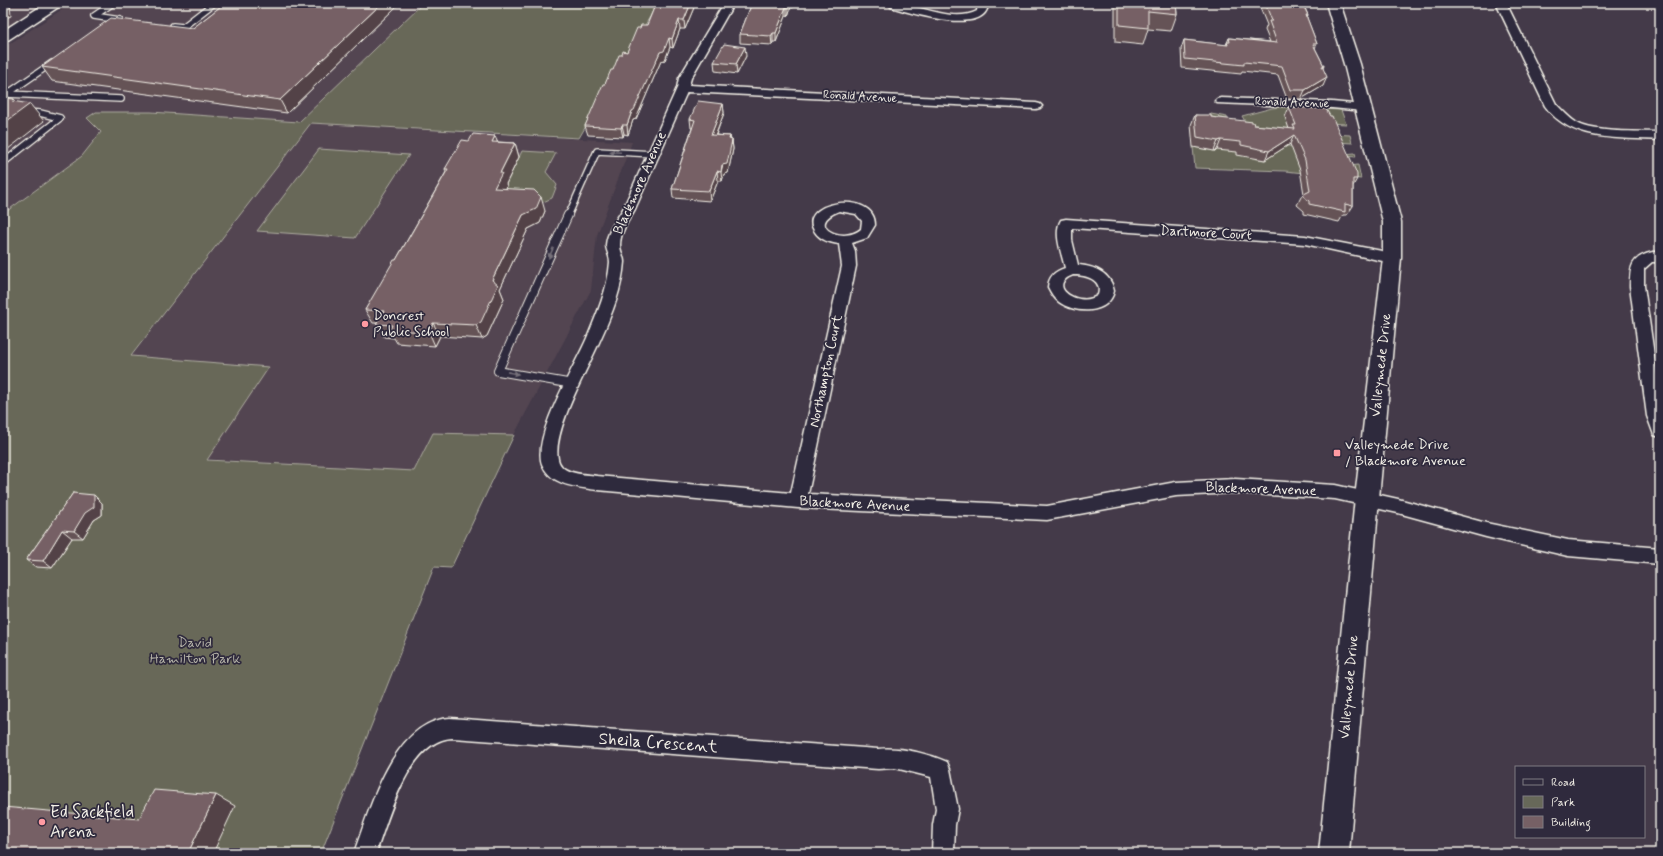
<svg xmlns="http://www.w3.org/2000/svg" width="1663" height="856" font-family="Mynerve,sans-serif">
<rect width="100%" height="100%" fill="#443a49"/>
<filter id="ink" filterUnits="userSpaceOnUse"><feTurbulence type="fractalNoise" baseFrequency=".025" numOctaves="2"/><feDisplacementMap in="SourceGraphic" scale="8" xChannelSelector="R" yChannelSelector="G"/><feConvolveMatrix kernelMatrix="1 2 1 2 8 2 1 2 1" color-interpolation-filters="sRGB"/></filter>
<g filter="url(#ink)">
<path fill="#534551" d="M3 3H42L3 31Z
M72 3H423L299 122 151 112H96L101 132 82 156 3 214V48Z
M311 123 632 142 597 235 591 290 514 435 433 433 414 472 207 459 131 357Z"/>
<path fill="#676859" stroke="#aeaca0" d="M423 3H658L579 138 311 123 131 356 269 367 207 460 414 471 433 433 514 435 451 568 434 567 321 853H3V214L82 156 101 132 87 118 96 112H151L299 122Z
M1281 107 1341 110 1346 124 1327 123 1316 133 1350 135 1352 143 1335 142 1289 135 1291 139 1280 138 1282 145 1343 154 1355 153 1356 157 1345 156 1349 166 1358 165 1361 179 1285 171 1195 168 1193 147 1214 151 1217 150 1209 118 1211 114 1227 117 1228 130 1252 156 1257 159 1265 160 1253 135 1242 116 1272 108Z
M319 149 409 155 355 238 257 231Z
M522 151 556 153 546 172 557 185 552 198 539 204 496 208 505 186Z"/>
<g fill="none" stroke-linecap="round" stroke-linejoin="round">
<g stroke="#f4f1e8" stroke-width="8">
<path id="lane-far1" d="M113 3 94 16 120 20
M173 26 183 27 214 3
M6 94 121 99
M7 94 52 63
M3 163 60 118 40 113 27 112
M568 216 597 151 654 154"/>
</g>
<g stroke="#f4f1e8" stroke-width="10">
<path id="lane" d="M568 215 498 371 573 384"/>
</g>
<g stroke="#f4f1e8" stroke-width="3">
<path id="street" d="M724 3H734L691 78 689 85 1036 103 1040 104 1042 106 1040 108 1036 109 687 92 635 209C629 220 620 232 620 245 620 251 624 257 624 262 622 289 612 314 601 338 589 367 552 430 558 459 561 475 585 474 597 476L791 493 842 266 839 244C831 243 820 240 815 232 794 202 875 188 875 225L867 238 852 243 855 251 856 266 808 494 1047 506 1176 482 1235 479 1335 485 1398 499 1486 523 1568 540 1660 548V564L1568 556 1486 537 1398 513 1335 499 1235 493 1176 496 1047 520 798 508 597 490C577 487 551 486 542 464 532 436 575 366 587 338 597 314 608 289 610 262 610 256 606 250 606 245 607 232 616 220 623 209L677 88 679 78ZM839 211 856 214 862 221 861 229C842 245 804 225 839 211Z
M891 3C917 3 952 24 977 11L978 3H988C988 37 910 13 891 7L890 5Z
M1496 3H1506L1556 104C1563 111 1569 118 1577 123 1594 133 1639 131 1660 132V140C1620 137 1571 143 1545 106Z
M1221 98 1332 102 1363 105 1367 106 1369 108 1367 110 1363 111 1332 108 1217 103 1215 101 1217 99Z
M1066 219 1305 236 1392 253 1397 255 1399 258 1397 261 1392 263 1305 244 1072 228V240L1078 265C1094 266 1111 273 1114 291 1109 315 1075 314 1059 302 1054 298 1051 293 1048 287 1049 276 1055 271 1065 268 1062 254 1053 233 1061 220ZM1073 275C1085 275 1103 279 1098 295 1081 309 1044 286 1073 275Z
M1653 252H1660V262H1652L1644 269V286L1660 396V437L1654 435 1647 416 1630 286C1630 267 1631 257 1653 252Z
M450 718 878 749C901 747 926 753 947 762L950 769 958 809 955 825 954 853H932L933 825 936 809 931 777 895 768 878 769 453 738C409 739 388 819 376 853H354C370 809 393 721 450 718Z"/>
</g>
<g stroke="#f4f1e8" stroke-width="3">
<path id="secondary" d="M46 3H62L60 6 8 40 3 41V31Z
M1326 3H1340L1360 64 1401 222V258L1379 498 1349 853H1319L1355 498 1383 258V222L1344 64Z"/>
</g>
<use href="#lane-far1" stroke="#2f2a3d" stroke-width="5.5"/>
<use href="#lane" stroke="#2f2a3d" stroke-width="8"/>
<use href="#street" fill="#2f2a3d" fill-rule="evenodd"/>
<use href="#secondary" fill="#2f2a3d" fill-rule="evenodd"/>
</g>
<path fill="#655357" stroke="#f4f1e8" d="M225 3H400L287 113 52 81 42 67 193 28Z
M656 3H700V5H695L685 29H680L673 48 670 47 665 60 661 61 636 119 633 120 628 135 624 134 623 137 588 135 585 126 605 84 622 55 627 52 640 28 647 25Z
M752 3H794L793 8 791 7 788 16H786L776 42H773L772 45 740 43V34Z
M1115 3H1176L1177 14 1171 31 1148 29 1143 45 1115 42Z
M1258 3H1303L1305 7V8L1308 15 1307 18 1317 44 1315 48 1324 66 1323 68V86L1301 99H1287L1278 75 1242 71 1241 74 1182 68 1181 49 1184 40 1226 45 1229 38 1270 42 1265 30 1267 25Z
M746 56 737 74 715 71 714 62Z
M723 104 724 113 716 135 730 136 731 140H732L733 149 728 173 724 174 722 181H718L710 201 673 198 672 189 692 128H691L690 119Z
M1289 107 1357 179 1353 186V206L1347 215H1343L1339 222 1304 214V211L1297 205 1302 195 1304 194 1300 170 1290 144 1265 160 1237 155V152L1217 150 1214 151 1193 147 1191 125 1195 115 1211 117 1254 125 1289 129 1285 117Z
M495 136 498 142 515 143 519 157 506 184 507 186 506 189 545 211 540 223 528 229 500 289 504 299 487 336 482 339 440 336 435 346 397 343 394 338 384 337 376 323H373L365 310 396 260 446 172 445 169 469 141Z
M73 493 102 503V515L94 520 83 538H72L52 568 36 567 26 560Z"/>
<path fill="#534347" stroke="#f4f1e8" d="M3 3H10L11 16 3 19Z
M382 3H400L287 113 280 100Z
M691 3H695V5L685 29 684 20Z
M789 3H791V7L788 16V7Z
M786 7V16L776 42V33Z
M679 20 680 29 673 48 672 39Z
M773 33V42L772 45 771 36Z
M669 38 670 47 665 60 661 61 636 119 633 120 628 135 627 125 632 111 660 52Z
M745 47 746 56 737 74 736 64Z
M1327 77 1323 86 1301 99 1305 90Z
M14 99 22 109 30 104 44 121 3 153V124L12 101Z
M723 104 724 113 712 144 711 135Z
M622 125 624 134 623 137 621 128Z
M1294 135 1290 144 1265 160 1269 151Z
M495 136 500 149 492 142Z
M730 136 731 145 732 140 733 149 728 173 724 174 722 181 721 172Z
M1221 140 1217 150 1214 151 1218 141Z
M515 143 519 157 506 184 507 186 499 202 494 188 500 173Z
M717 171 718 181 710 201 709 191Z
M541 197 545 211 540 223 528 229 500 289 504 299 487 336 482 339 476 325 492 280 523 215Z
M433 323 440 336 435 346 429 332Z
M94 495 102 503V515L94 520 83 538 74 531Z
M62 530 72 538 52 568 43 561Z
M216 795 235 806 213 853H188Z"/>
<path fill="#766065" stroke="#f4f1e8" d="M225 3H382L280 100 42 67 111 18 193 28Z
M656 3H691L684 20H679L672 39 669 38 664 51 660 52 634 110 632 111 627 125H622L621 128 585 126 603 84H605L611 70H613L619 55H622L623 51 627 52 637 28H640L641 25H647Z
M752 3H789L788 7H786L776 33H773L771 36 740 34Z
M1119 3H1176L1177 14 1148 11V28L1119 25Z
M1265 3H1303L1305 7H1304L1308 15H1306L1317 44H1313L1324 66H1322L1327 77 1305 90H1291L1282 66 1244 62V65L1185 59 1184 40 1228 45 1227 42H1230L1229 38 1277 43 1269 21H1272Z
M724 44 745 47 736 64 714 62Z
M3 98 14 99 12 101 30 104 3 124Z
M698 101 723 104 711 135 730 136 729 139 732 140 727 164 722 165 721 172 717 171 709 191 672 189 695 120 690 119Z
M1289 107 1326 109 1330 116H1332L1357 174V179H1353V206L1345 204V212L1309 204V201L1302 195 1310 191 1305 160 1294 135 1269 151 1241 145V142L1221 140 1218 141 1197 137 1195 115H1211V117L1253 122 1254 125 1295 129 1293 125H1296Z
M473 134 495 136 492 142 515 143 500 173H502L494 188 534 190 541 197 536 209 523 215 492 280 498 285 481 322 476 325 433 323 429 332 390 330 392 325 376 324 384 311 365 310 394 260H396L448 169H445L462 140 469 141Z
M73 493 94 495V507L85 513 74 531 62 530 43 561 26 560Z
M154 790 216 795 188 853H3V807L139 819Z"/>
<defs><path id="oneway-solid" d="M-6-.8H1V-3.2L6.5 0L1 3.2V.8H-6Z"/></defs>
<g fill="#747079">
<use href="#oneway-solid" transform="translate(615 152) rotate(-177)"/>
<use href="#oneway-solid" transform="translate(551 253) rotate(114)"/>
<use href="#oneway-solid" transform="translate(513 373) rotate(11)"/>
</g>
</g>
<g fill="#ff9aa2" stroke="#2f2a3d" stroke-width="1.5">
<circle cx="365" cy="324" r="4"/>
<rect x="1333" y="449" width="8" height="8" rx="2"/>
<circle cx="42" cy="822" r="4"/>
</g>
<g text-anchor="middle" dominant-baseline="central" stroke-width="3.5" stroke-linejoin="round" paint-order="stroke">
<g font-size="12" fill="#f4f1e8" stroke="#2f2a3d">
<text transform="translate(860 97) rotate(3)">Ronald Avenue</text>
<text transform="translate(1292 103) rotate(2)">Ronald Avenue</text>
</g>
<g font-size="14" fill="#f4f1e8" stroke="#2f2a3d">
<text transform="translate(640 183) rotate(-66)">Blackmore Avenue</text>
<text transform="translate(1206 233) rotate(3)">Dartmore Court</text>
<text transform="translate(1381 365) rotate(-84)">Valleymede Drive</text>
<text transform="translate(826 371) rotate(-78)">Northampton Court</text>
<text transform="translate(1261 489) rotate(2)">Blackmore Avenue</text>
<text transform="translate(855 504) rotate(3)">Blackmore Avenue</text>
<text transform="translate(1349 687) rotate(-85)">Valleymede Drive</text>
</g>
<g font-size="14" fill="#f4f1e8" stroke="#2f2a3d" text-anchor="start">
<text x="373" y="316">Doncrest<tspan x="373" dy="16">Public School</tspan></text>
<text x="1345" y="445">Valleymede Drive<tspan x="1345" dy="16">/ Blackmore Avenue</tspan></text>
</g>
<g font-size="14" fill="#b5b3a8" stroke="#2f2a3d">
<text x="195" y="643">David<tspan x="195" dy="16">Hamilton Park</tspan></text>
</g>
<g font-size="17" fill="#f4f1e8" stroke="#2f2a3d">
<text transform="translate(658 743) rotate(4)">Sheila Crescent</text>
</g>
<g font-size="17" fill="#f4f1e8" stroke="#2f2a3d" text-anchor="start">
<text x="50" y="812">Ed Sackfield<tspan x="50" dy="20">Arena</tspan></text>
</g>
</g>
<rect width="1663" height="856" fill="none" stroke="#2f2a3d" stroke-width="16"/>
<rect x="8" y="8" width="1647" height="840" fill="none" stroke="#f4f1e8" stroke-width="1.5" filter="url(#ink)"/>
<rect x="1515" y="766" width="130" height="72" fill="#2f2a3d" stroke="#7e7a81"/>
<rect x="1523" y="779" width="20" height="6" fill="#2f2a3d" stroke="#7e7a81"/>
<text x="1551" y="786" font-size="12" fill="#f4f1e8">Road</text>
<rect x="1523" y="796" width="20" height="12" fill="#676859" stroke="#7e7a81"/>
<text x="1551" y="806" font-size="12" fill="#f4f1e8">Park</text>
<rect x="1523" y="816" width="20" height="12" fill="#766065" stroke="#7e7a81"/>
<text x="1551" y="826" font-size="12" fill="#f4f1e8">Building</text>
</svg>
